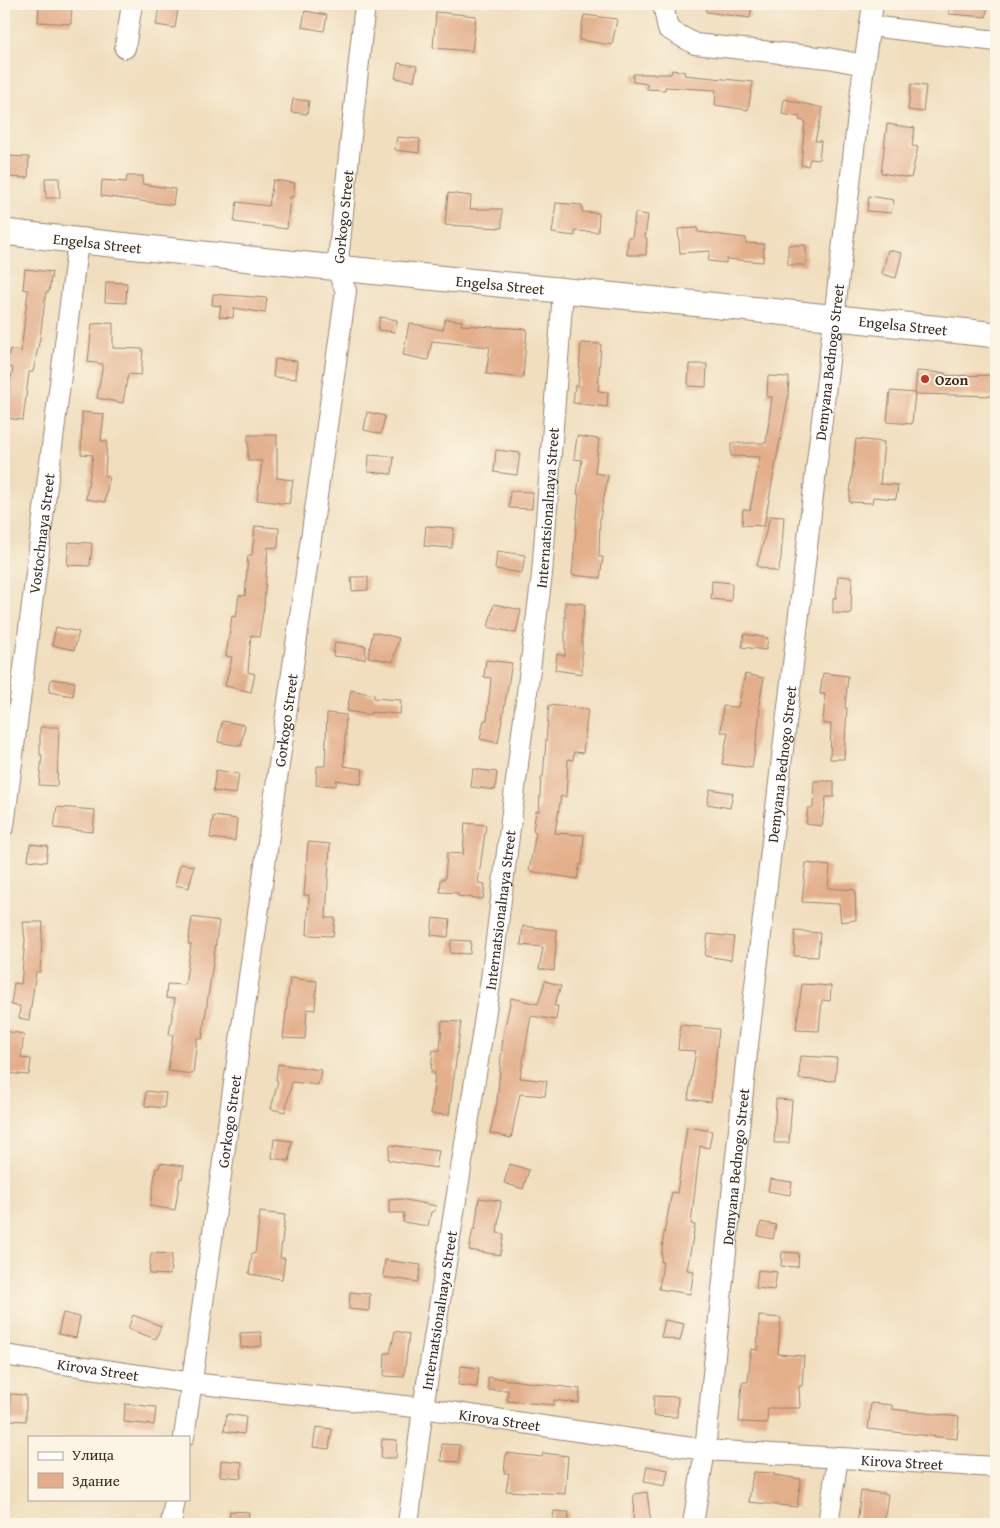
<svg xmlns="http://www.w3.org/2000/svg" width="1000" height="1528" font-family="'Gentium Book Plus',serif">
<rect width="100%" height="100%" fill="#fcf5e5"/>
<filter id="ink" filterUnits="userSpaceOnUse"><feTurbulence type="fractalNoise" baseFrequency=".02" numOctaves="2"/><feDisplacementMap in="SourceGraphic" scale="10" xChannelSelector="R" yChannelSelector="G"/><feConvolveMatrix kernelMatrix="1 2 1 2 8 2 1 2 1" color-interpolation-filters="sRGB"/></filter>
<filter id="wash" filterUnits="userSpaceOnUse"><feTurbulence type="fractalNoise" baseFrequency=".0096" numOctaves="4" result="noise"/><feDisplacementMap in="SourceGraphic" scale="20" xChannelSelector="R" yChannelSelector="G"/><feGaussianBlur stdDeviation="1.12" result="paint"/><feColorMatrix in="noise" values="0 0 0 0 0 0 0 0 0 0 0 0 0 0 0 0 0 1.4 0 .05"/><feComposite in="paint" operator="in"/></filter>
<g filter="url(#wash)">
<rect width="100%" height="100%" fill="#f0debe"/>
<g id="blocks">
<path fill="#e3af8b" d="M39 4H72L71 24 38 22Z
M706 4H752L750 18 706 12Z
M949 4H988L986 17 949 14Z
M160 5 178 8 175 28 156 25Z
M305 11 327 15 324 31 302 27Z
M436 12 476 16 472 51 433 48Z
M584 15 617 19 612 45 579 40Z
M398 63 417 66 414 81 395 78Z
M672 70 685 72 684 75 753 82 748 110 715 105 716 90 665 87V90L647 89V84L633 82V74H671Z
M911 84 926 86 923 112 908 110Z
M293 99 309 101 307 114 291 112Z
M784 99 823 108 815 141H821L819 160 810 159 808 166 801 165 805 121 799 120 800 117 782 114Z
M887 124 915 128 912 146 918 147 911 178 881 173Z
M397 137 420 139 419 153 395 150Z
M4 156 29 157 28 178 4 177Z
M127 176H143L142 184 175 189 173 205 101 196 102 180 126 182Z
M45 178H59L60 198H46Z
M273 180 295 183 293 197H290L287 229 234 222 237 202 269 206Z
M448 193 471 196 470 209H502V228L445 225Z
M869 196 894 200 891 213 867 211Z
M556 203 582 205V212L599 213 598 232 575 231V236L552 233Z
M635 213 648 215 645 238H647L646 255H627L628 237 632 238Z
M697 228 698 232 746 238V243L764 244 763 262 726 259V263L708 261 710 251 680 253 678 229Z
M788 245H806V265H788Z
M888 250 902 253 896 278 882 274Z
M25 269 52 272 49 292H46L40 338 33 372H29L23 420 4 418V404H6L13 368 6 366 10 349 21 352 28 290 23 289Z
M106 282 127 283 126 303 105 302Z
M213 294 267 298 265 313 234 308 233 318 219 317 221 306 212 305Z
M380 317 397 320 395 332 378 330Z
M445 319 462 321 461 325 527 329 523 378 486 374 490 347 432 341 428 360 403 355 409 323 443 330Z
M113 323V348L143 349 141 375 128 374 123 403 97 398 103 364 88 362 92 324Z
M581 343 601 344 598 391 608 392 607 407 573 403 575 385 578 386Z
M275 359 297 361 296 379 273 377Z
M689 364H707L706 387 688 386Z
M917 371 945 373V376L996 375V396L915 394Z
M768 376 789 377 788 398 764 526 742 525 743 509 750 510 760 457 731 456V443H766L772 397H767Z
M890 391 915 393 912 424 887 422Z
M82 412 104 414 101 441H107L105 476 109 477 105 502 86 499 93 455 81 454Z
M367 412 385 416 381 434 364 430Z
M248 435H277V478L293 480 289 504 257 500 262 461H248Z
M577 436 599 439 595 473 608 475 600 518 599 557H603L600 578 572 575 579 494H577L582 460 574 459Z
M856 439 884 442 880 484 898 485 896 499 873 497 872 503 849 502Z
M496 450 520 453 517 475 494 472Z
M369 455 394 457 392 474 368 472Z
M510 491 533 492 532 509 509 508Z
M770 516 784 517 781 558 778 572 757 566Z
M255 526 279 528 278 548 268 547 264 607 259 637 251 635 248 672 255 674 251 692 225 686 232 657 226 656 232 616 236 617 239 595 245 596 248 555H252Z
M426 526 454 528 452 548 424 546Z
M69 542 92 543 90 566 67 565Z
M497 551 525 555 522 573 495 569Z
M838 576 852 577 851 614 833 613V598H836Z
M351 577H368V590L352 591Z
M712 581 732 583 731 601 711 599Z
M565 602 585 604 583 620H582V674L555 670 557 654 565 656Z
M494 604 521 610 516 633 488 627Z
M56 627 79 632 74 650 52 645Z
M373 632 399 638 393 662 368 657Z
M744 634 768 638 766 650 742 647Z
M335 642 366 646 365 659 333 656Z
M486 660 512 663 498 743 480 739 484 720H487L491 678 484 677Z
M823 673 848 676 845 708H847L844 759H830L831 724H823L825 694H820Z
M745 674 764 678 758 709H760L757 737 752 768 722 764 728 732H721L723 706 738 707Z
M51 679 75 682 73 696 49 692Z
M351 690 374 695V698L401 700 400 714 370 712V715L347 711Z
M549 705 588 709 583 753 574 752 573 760 568 759 566 797 561 796 555 833 584 835 582 865 580 864 577 879 529 871 536 832 533 831 536 811H539L541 777H543Z
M327 713 346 715 344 766 363 769 361 784 336 780V786L316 785 317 766H325Z
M222 721 245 725 241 746 218 742Z
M40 727H59L57 786 39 785 42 755H40Z
M473 769 497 772 495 790 471 787Z
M216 770 239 774 236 794 213 791Z
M814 781H834V797H826L822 826 806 824 808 808H813Z
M710 789 733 793 730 808 707 804Z
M57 807 95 810 93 832 54 828Z
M213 816 237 819 235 841 210 838Z
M465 823 486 825 478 883 485 884 483 899 458 896V893L440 892 441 879H445L447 853 463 854Z
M308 842 330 844 326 918H335L333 936 307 935 309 895H304Z
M30 844 48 846 46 862 28 860Z
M806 863 830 866 828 888 855 890 856 920 841 922 839 904 802 902Z
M180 864 194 866 189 888 175 885Z
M192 917 219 921 202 1039 197 1038 193 1074 168 1071 173 1035 169 1034 175 999 166 998 167 984 185 985 191 944H188Z
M433 918 450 920 448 937 431 935Z
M23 922H43L40 972H36L29 1020 19 1018 20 1006 11 1005 14 983 21 984 25 940Z
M523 926 557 930 554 971 539 969 543 947 521 945Z
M795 931 820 933 818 957 794 956Z
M708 934 734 937 731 960 705 956Z
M451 940 471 941 470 954 450 953Z
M290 978 317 981 315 1010 307 1009 305 1039 283 1038Z
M545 981 561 986 554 1006H558L556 1020 531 1016 520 1078 547 1081 545 1096 520 1094 511 1138 490 1133 497 1102 503 1036 511 998 538 1004Z
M802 984 831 986 830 1001 822 1000 819 1031 796 1030Z
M442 1021 461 1022 449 1115 431 1114 435 1073H431L433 1050 440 1051Z
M680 1025 719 1029 711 1102 688 1099 696 1051 678 1050Z
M4 1031 24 1034 21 1058 31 1059 29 1075 4 1073Z
M800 1056 837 1058 835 1081 799 1079Z
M278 1064 321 1070 318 1085 292 1082 285 1112 271 1109 278 1081 276 1080Z
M146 1091 166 1093 164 1108 145 1106Z
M776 1099 792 1100 789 1143H774Z
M687 1127 712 1131 709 1148 700 1146 691 1224 695 1225 687 1270 694 1271 690 1294 659 1289 663 1262H661L663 1239 672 1192 677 1193Z
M274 1139 292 1141 289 1161 272 1158Z
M390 1145 439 1151 436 1168 388 1160Z
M160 1163 184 1166 182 1179 180 1178 175 1210 150 1206 156 1168H159Z
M510 1164 529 1170 523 1189 504 1183Z
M770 1179 792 1182 790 1195 768 1191Z
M479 1198 501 1201 497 1233 504 1234 500 1255 469 1250 473 1229H475Z
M401 1199 436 1206 435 1211 431 1212 428 1226 403 1222 404 1213H389V1200Z
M260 1212 285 1215 280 1258H285L282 1279 249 1274 252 1253 255 1254Z
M761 1222 776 1225 773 1239 758 1236Z
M782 1252 799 1253 798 1267 781 1266Z
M151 1253 172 1254 170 1275 149 1274Z
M385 1260 421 1265 418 1282 383 1277Z
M758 1270 777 1272 774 1290 756 1288Z
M350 1292 370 1294 369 1311 349 1309Z
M63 1313 80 1317 76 1338 58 1334Z
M133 1315 161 1326 156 1339 128 1329Z
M759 1316 781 1318 778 1354 804 1356 802 1386H799L800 1408H768L767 1423 739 1422 742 1382H748L751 1349 757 1350Z
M665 1320 684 1324 680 1341 661 1337Z
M395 1331 409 1334 404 1377 384 1376 385 1353H390Z
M261 1332 262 1346 241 1348 240 1333Z
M461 1366 479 1368 477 1387 458 1385Z
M488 1377 580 1389 579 1403 554 1400V1405L507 1401 508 1390H488Z
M10 1394 26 1395V1421L10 1420Z
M654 1396 678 1397 677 1417 653 1416Z
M871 1403 892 1405V1409L959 1417 957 1439 868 1429Z
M125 1404 156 1407 154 1425 124 1422Z
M227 1414 246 1417 244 1434 224 1431Z
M316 1427 332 1429 329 1449 313 1447Z
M382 1439 397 1440 396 1458H381Z
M442 1444 460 1445 459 1462 441 1461Z
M506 1453 542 1457 543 1453 568 1456 565 1494 506 1491 509 1473H504Z
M221 1460 242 1462 241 1478 220 1476Z
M647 1466 668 1470 665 1486 644 1482Z
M753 1472 774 1473V1475L801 1479 797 1507 749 1502Z
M861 1491 888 1494 884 1524H857Z
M647 1492 651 1524H633L634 1494Z
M230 1511 249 1512 248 1524H229Z
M554 1511 569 1512 568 1524H552Z"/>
</g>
</g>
<g filter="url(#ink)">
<use href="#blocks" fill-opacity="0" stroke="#96846e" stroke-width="1"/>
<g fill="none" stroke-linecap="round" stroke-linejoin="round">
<g stroke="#96846e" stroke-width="22">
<g id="minor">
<path d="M663 4 668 29 695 44 828 58 864 65"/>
<path d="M870 26 996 41"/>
<path d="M125 48 132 4"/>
<path id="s1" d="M4 826 78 241"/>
<path id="s2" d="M4 1355 192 1383 423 1408 705 1450 996 1467"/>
<path id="s3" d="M184 1437 346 291 337 270 365 4"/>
<path d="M171 1524 175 1499"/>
<path id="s4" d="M408 1524 423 1408 491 979 542 574 563 292"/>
<path id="s5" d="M693 1524 705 1450 747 1053 864 65 873 4"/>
<path d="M828 1524 838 1457"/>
</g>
</g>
<g stroke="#96846e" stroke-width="27">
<g id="tertiary">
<path id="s6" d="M4 232C334 271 666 298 996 335"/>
</g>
</g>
<use href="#minor" stroke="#fff" stroke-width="20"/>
<use href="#tertiary" stroke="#fff" stroke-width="25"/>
</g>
</g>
<circle fill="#c8321e" stroke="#fcf5e5" stroke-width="2" cx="925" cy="379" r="5"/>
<g text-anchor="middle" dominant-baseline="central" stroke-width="4" stroke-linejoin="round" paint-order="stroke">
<g font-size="15" fill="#3b2a1e" stroke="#fcf5e5">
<text stroke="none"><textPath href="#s3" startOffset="1234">Gorkogo Street</textPath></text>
<text stroke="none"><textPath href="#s6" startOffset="94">Engelsa Street</textPath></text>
<text stroke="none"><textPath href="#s6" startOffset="499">Engelsa Street</textPath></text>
<text stroke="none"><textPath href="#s6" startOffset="904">Engelsa Street</textPath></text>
<text stroke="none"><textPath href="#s5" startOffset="1170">Demyana Bednogo Street</textPath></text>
<text stroke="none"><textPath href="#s4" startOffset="1026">Internatsionalnaya Street</textPath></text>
<text stroke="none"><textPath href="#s1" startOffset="295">Vostochnaya Street</textPath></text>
<text stroke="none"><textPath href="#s3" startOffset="724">Gorkogo Street</textPath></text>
<text stroke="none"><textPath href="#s5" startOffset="765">Demyana Bednogo Street</textPath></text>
<text stroke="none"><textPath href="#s4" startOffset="621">Internatsionalnaya Street</textPath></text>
<text stroke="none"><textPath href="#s3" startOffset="319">Gorkogo Street</textPath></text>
<text stroke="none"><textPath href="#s5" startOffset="360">Demyana Bednogo Street</textPath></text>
<text stroke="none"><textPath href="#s4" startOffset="216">Internatsionalnaya Street</textPath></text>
<text stroke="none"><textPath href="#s2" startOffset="95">Kirova Street</textPath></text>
<text stroke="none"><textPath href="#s2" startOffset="500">Kirova Street</textPath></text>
<text stroke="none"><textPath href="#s2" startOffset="905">Kirova Street</textPath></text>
</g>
<g font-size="15" font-weight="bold" fill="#3b2a1e" stroke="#fcf5e5" text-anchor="start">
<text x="935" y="379">Ozon</text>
</g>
</g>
<rect width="1000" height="1528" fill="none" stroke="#fcf5e5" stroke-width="20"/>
<rect x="28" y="1436" width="162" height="65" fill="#fcf5e5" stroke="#afa495"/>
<rect x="38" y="1452" width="25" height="8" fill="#ffffff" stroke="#afa495"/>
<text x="72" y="1460" font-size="15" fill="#3b2a1e">Улица</text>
<rect x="38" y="1473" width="25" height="15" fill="#e3af8b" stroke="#afa495"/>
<text x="72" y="1486" font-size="15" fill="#3b2a1e">Здание</text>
</svg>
